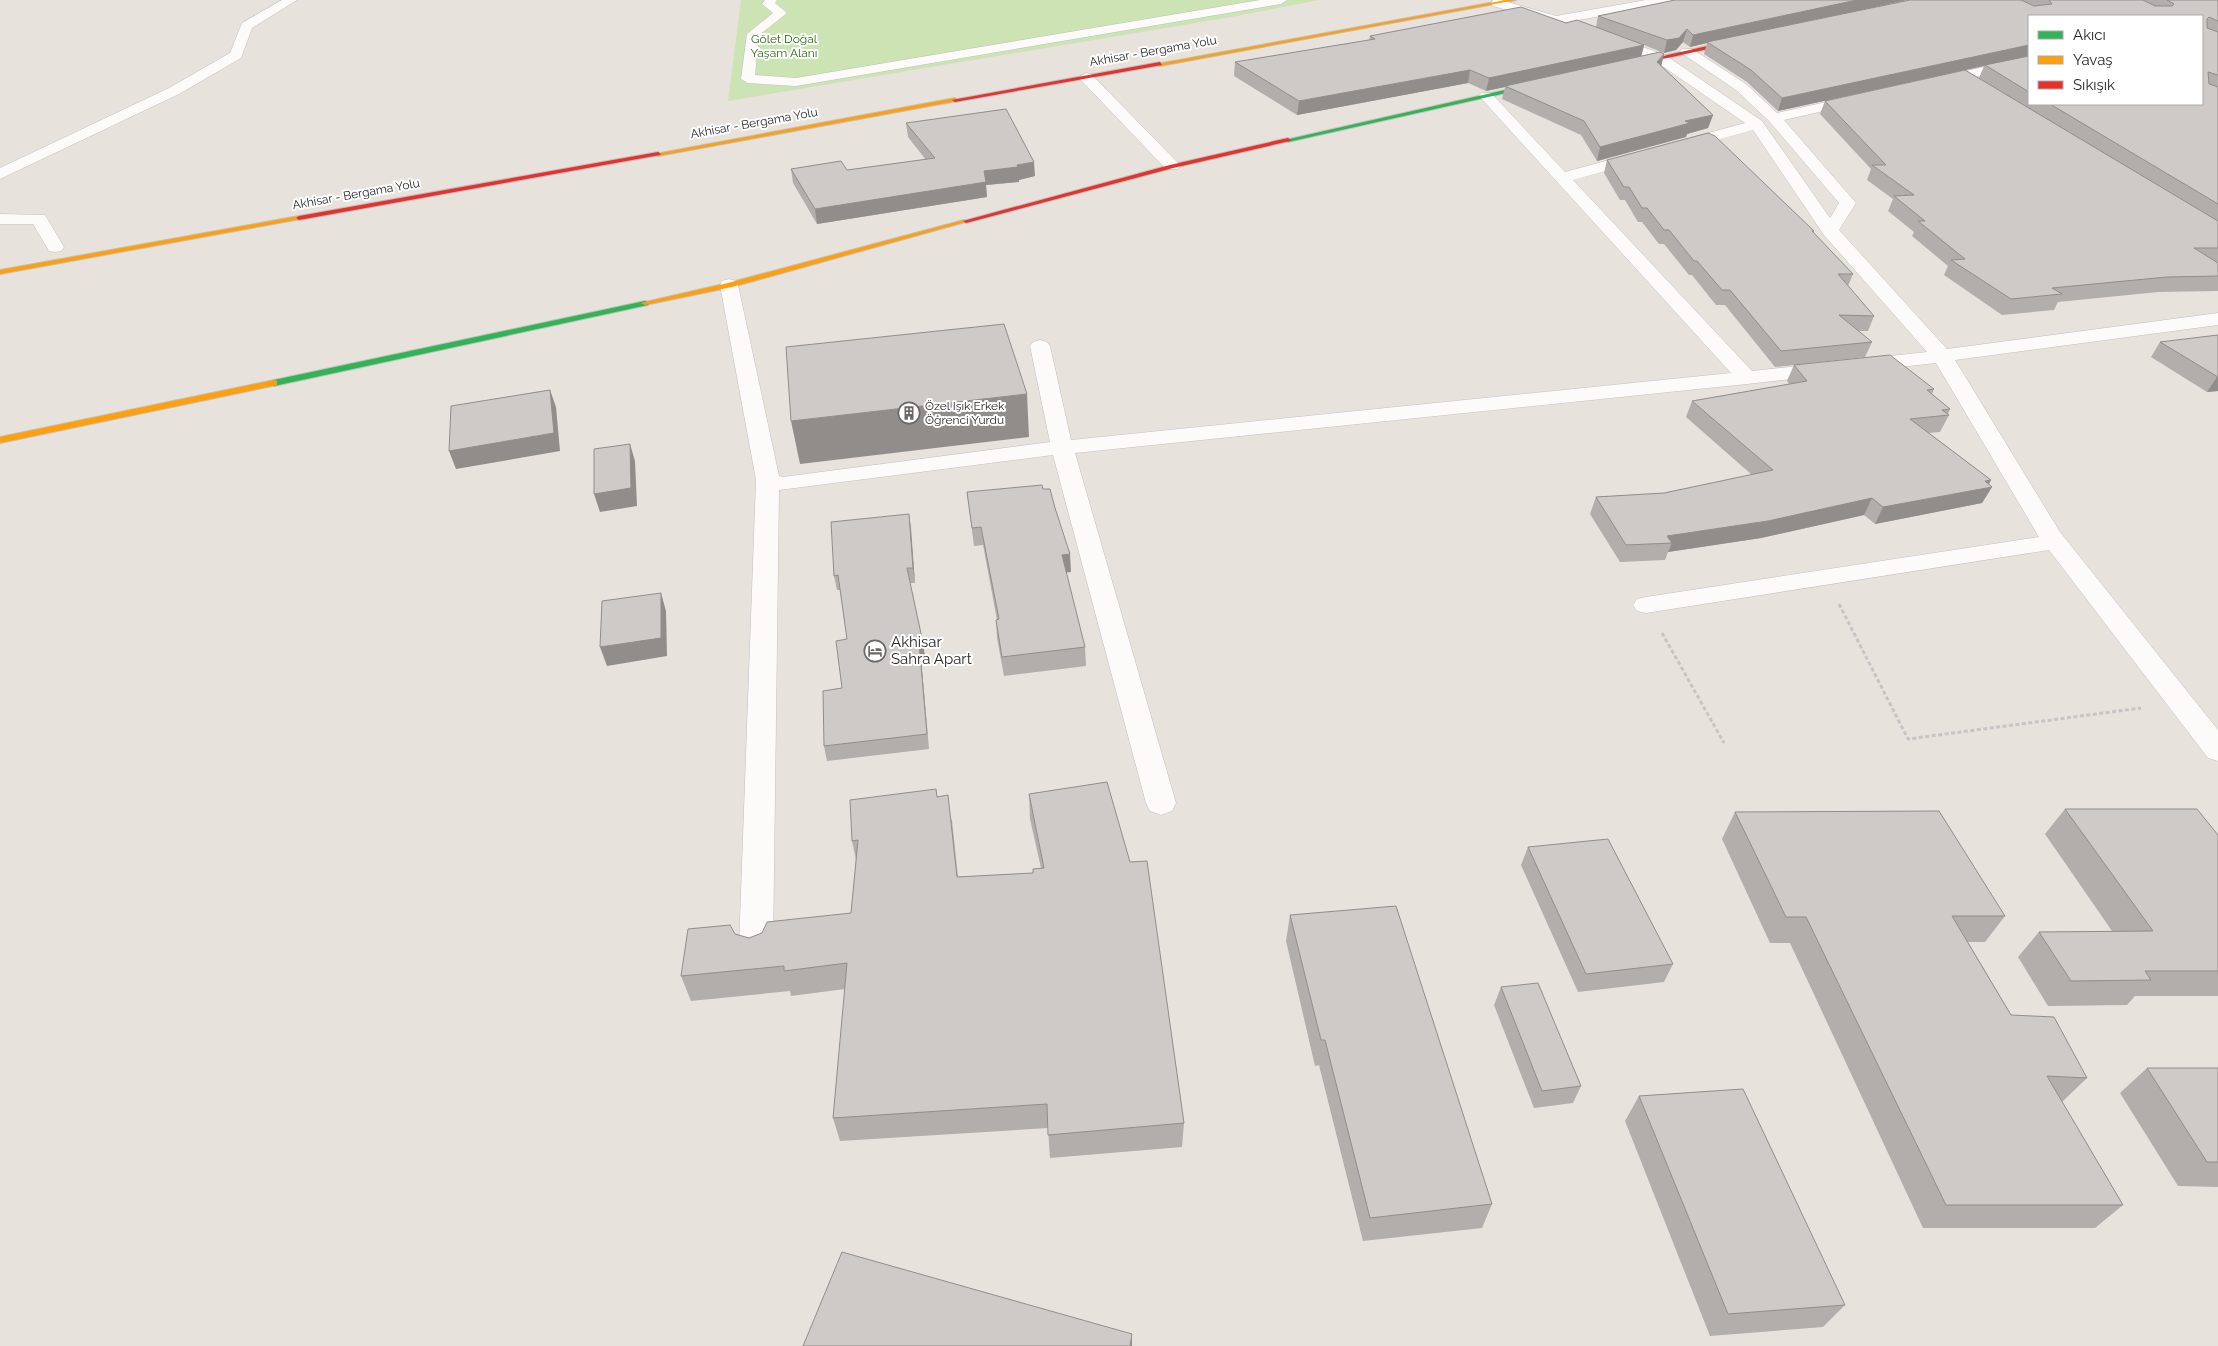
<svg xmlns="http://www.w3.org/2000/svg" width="2218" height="1346" font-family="Raleway,sans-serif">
<rect width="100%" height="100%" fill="#e8e2dd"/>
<path fill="#cce4b3" d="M741 0H1320L1231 17 728 101Z"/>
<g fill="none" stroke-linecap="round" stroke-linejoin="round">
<g stroke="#c1bfbf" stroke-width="1">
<path id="street" d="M282 0H297L252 28 241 58 179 94 0 179V168L169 88 230 53 242 23Z
M765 0H777L775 3 787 13 759 35 755 75 796 78 1260 0H1287L1281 4 796 86 748 83 741 79 747 34 773 13 762 4Z
M1493 0H1501L1556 16 1646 0H1672L1666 4 1557 24 1493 6 1491 3Z
M1606 34 1665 55 1762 121 1830 218 1839 203 1769 121 1736 90 1680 52 1682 49H1692L1746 84 1777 113 1858 95 1863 96 1865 99 1863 102 1784 120 1856 203 1839 230 1947 349 2218 313V325L1955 360 2060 532 2218 730V761L2208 758 2049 550 1646 613 1637 611 1633 605 1637 599 1646 597 2039 537 1936 363 1747 384 1075 453 1176 803 1172 811 1161 815 1150 811 1146 803 1053 455 779 490 773 947 768 957 756 961 744 957 739 947 756 480 720 285 722 281 729 279 736 281 738 285 779 476 783 477 1050 442 1030 346 1033 342 1040 340 1047 342 1050 346 1071 440 1731 373 1479 96 1481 93H1491L1565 172 1745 123 1655 61 1601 41 1600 38ZM1753 130 1824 235 1927 352 1752 371 1573 180Z
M2029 57V65L1934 86 1927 82 1934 78Z
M1086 73 1091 74 1178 163 1180 166 1178 169H1166L1081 80 1079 77Z
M0 214 45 215 64 247 61 251 55 252 49 251 33 224H0Z"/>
</g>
<g stroke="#c1bfbf" stroke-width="2">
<path id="fast" d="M1540 82 1542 85 1288 142 1285 140Z
M645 301 649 303 648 305 274 386 270 383 274 380Z"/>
</g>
<g stroke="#c1bfbf" stroke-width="2">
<path id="slow" d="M1506 0H1516L1160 66 1157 64Z
M955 98 958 100 957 101 658 156 655 154Z
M299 216 301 217V219L0 274V270Z
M964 220 969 221 732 287 645 305 641 303 728 283Z
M274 380 277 381V385L0 443V437Z"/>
</g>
<g stroke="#c1bfbf" stroke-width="2">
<path id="jam" d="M1743 38 1745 41 1626 67 1623 65Z
M1160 62 1162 65 955 102 952 100Z
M1288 138 1291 140 1290 141 1173 168 966 223 963 221 1170 165Z
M658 152 661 154 660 155 299 220 296 218 299 216Z"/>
</g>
<path stroke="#c6c5c5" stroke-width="3" stroke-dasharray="4 2.5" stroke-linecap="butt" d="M1839 604 1908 739 2141 708
M1662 633 1724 743"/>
<use href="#street" fill="#fcfbfa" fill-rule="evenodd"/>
<use href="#fast" fill="#30b455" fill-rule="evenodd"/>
<use href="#slow" fill="#ff9f0a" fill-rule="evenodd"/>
<use href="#jam" fill="#e5322d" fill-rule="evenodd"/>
</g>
<path fill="#b1aeab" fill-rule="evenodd" d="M1675 0H1907L1842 14 1910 0H2218V291L2158 292 2058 302 2054 310 2002 315 1944 275 1948 266 1912 236 1914 232 1888 211 1893 199 1867 180 1871 169 1820 114 1825 101 2023 105 1979 78 1984 66 1778 111 1747 82 1704 54 1707 43 1690 47 1683 42 1676 50 1664 53 1644 45 1641 56 1664 54 1661 66 1713 115 1708 128 1687 134 1686 137 1597 161 1581 135 1502 99 1505 87 1486 91 1468 83 1297 115 1234 76 1235 62 1369 40 1370 36 1566 23 1596 27 1598 16ZM2029 16 2202 104H2029Z
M906 123 1035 176 1019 180V182L986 185 987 197 817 224 793 183 791 169 847 170 926 160 908 137Z
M1607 160 1814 231V234L1853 274 1848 286 1874 316 1868 331H1858L1872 342 1865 357 1775 367 1725 305H1716L1692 275H1689L1664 244H1659L1642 222H1638L1625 200H1620L1604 173Z
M2218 335V391L2207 392 2151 357 2160 342Z
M1794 365 1934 389 1932 394 1950 409 1948 414 1949 415 1940 432 1929 433 1991 480 1989 484 1992 487 1982 503 1875 524 1864 515 1761 538 1668 552 1665 560 1620 562 1590 514 1596 497 1664 493 1752 475 1686 417 1692 401 1789 384 1787 381Z
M1043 489 1055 508 1071 572H1066L1085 647 1086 666 1004 676 997 638 996 620H997L983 545 974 546 967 492Z
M909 514 915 583H910L923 643 925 658 921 659 929 749 827 761 824 746 842 688 847 639 840 590H837L834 576Z
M1029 794 1184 1123 1182 1147 1050 1158 1048 1128 840 1141 833 1118 845 989 791 996 790 991 691 1001 681 976 735 934 749 938 851 913 856 860 852 841 937 797 952 820 958 877 1033 873 1041 868 1030 819Z
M2065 809 2218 835V996H2135L2127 1005 2048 1006 2018 957 2039 932 2112 931 2045 834Z
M1735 812 2005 916 1985 942H1968L2011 1015 2087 1078 2062 1102 2123 1205 2095 1228H1923L1790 943H1770L1722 839Z
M1528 847 1673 964 1664 982 1578 992 1521 865Z
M1290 915 1492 1204 1482 1228 1363 1241 1319 1065 1315 1066 1286 941Z
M1501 987 1581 1086 1573 1103 1534 1108 1494 1005Z
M2147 1068H2218V1187L2178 1186 2120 1093Z
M1639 1096 1845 1305 1823 1327 1710 1336 1625 1121Z"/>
<path fill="#908d8b" d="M1857 0H1907L1709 43 1707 42V43L1690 47 1693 35Z
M1687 29 1683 42 1676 50 1664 53 1667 40Z
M1644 45 1641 58 1505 86V87L1486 91 1489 78Z
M2029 45V56L1778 111 1782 98Z
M1664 54 1661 67 1657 62Z
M1470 70 1468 83 1297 115 1299 101Z
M1713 115 1708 128 1687 134 1686 137 1597 161 1600 147 1685 121Z
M1034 162 1035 176 1019 180V182L986 185 987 197 817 224 815 209 984 171Z
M2217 377H2218V391L2207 392Z
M550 390 556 407 560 451 456 469 449 451Z
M1027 394 1029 437 800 464 791 421Z
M630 444 635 461 637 506 600 512 594 494Z
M1991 480 1987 487H1992L1982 503 1875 524 1883 507Z
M1872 498 1864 515 1761 538 1668 552 1672 543 1667 536Z
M909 514 911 528 915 583 913 568Z
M1070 554 1071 572 1063 573 1062 555Z
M661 593 666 611 667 656 607 666 600 647Z
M919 643H923L925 658 921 659 929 749Z
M1132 1334V1346H1130Z"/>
<path fill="#cecac7" stroke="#908d8b" d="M1675 0H1857L1693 35 1687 29 1679 38 1667 40 1598 16Z
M1910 0H2021L2034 6 2052 4 2049 0H2143L2155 6H2172L2174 4 2167 0H2218V21L2209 17 2207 19V28L2218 32V75L2208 72 2209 84 2218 87V204L2050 104H2202V16H2029V45L1782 98 1751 70 1707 42Z
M1521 7 1566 23 1577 20 1644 45 1489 78 1470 70 1299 101 1235 62 1375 39 1370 36Z
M1660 52 1664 54 1657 62 1713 115 1685 121 1690 123 1600 147 1584 121 1505 86Z
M2029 56V92L1985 65Z
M1965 70 2218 221V248H2194L2218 263V276L2167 277 2052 288 2062 294 2011 299 1951 260 1965 259 1918 221H1925L1894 196 1914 195 1872 165H1886L1825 101Z
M1006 109 1034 162 1017 165 1018 167 984 171 986 182 815 209 791 169 841 161 847 170 935 158 906 123Z
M1708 133 1715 136 1814 231H1812L1853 274H1838L1874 316 1839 315 1872 342 1781 351 1730 290H1722L1697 261H1694L1669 230H1664L1647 208H1642L1629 187H1624L1607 160Z
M1004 324 1027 394 791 421 786 347Z
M2218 335V377L2160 342Z
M1890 355 1934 389 1927 390 1950 409 1942 410 1949 415 1910 419 1991 480 1985 481 1992 487 1883 507 1872 498 1768 521 1667 536 1672 543 1626 545 1596 497 1664 493 1773 470 1692 401 1807 381 1794 365Z
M550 390 554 433 449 451 451 406Z
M630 444 631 488 594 494V449Z
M1042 485 1043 489H1050L1055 508 1070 554 1062 555 1085 647 1002 657 996 620 999 619 981 527 972 528 967 492Z
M909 514 913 568H907L923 643H919L927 734 824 746 823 691 842 688 836 641 847 639 838 575 834 576 831 522Z
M661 593V638L600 647 602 601Z
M1107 782 1130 862 1147 861 1184 1123 1048 1135 1047 1104 833 1118 847 963 784 971V966L681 976 688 929 730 925 735 934 749 938 762 933 767 922 851 913 858 840 852 841 850 800 936 789 937 797 948 795 957 877 1033 873V869L1044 868 1029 794Z
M2065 809H2197L2218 835V971H2145L2151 980 2071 981 2039 932 2153 931Z
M1939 811 2005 916H1952L2011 1015 2054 1017 2087 1078 2047 1076 2123 1205H1946L1806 917H1786L1735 812Z
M1608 839 1673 964 1586 974 1528 847Z
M1396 906 1492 1204 1370 1218 1325 1040H1321L1290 915Z
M1538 983 1581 1086 1542 1091 1501 987Z
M2147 1068H2218V1162H2207Z
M1743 1089 1845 1305 1728 1314 1639 1096Z
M842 1252 1132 1334 1130 1346H803Z"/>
<defs>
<g id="building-ring" transform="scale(1.125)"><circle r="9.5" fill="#fff" stroke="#6b6967" stroke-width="1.5"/><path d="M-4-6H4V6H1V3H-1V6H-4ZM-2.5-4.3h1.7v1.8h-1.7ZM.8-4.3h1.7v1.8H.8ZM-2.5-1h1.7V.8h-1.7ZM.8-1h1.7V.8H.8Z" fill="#6b6967"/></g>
<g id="hotel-ring" transform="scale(1.125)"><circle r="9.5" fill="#fff" stroke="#6b6967" stroke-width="1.5"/><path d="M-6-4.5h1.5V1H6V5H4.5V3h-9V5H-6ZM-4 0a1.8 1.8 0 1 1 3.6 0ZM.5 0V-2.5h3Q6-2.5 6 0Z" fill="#6b6967"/></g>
</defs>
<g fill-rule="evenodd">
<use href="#building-ring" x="909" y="413"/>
<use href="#hotel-ring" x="875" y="651"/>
</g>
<g text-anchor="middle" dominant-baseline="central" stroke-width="4" stroke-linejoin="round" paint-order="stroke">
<g font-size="12" fill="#2e6915" stroke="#fff">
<text x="784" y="39">Gölet Doğal<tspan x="784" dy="14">Yaşam Alanı</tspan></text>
</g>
<g font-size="12" fill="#282828" stroke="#fff">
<text transform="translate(1153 51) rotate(-10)">Akhisar - Bergama Yolu</text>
<text transform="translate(754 123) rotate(-10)">Akhisar - Bergama Yolu</text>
<text transform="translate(356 194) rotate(-10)">Akhisar - Bergama Yolu</text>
</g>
<g font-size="12" fill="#282828" stroke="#fff" text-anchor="start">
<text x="925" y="406">Özel Işık Erkek<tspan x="925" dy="14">Öğrenci Yurdu</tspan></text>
</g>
<g font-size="15" fill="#282828" stroke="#fff" text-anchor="start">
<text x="891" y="642">Akhisar<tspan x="891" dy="17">Sahra Apart</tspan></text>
</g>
</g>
<rect x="2028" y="15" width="175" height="90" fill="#ffffff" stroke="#a9a9a9"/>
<rect x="2038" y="31" width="25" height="8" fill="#30b455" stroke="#a9a9a9"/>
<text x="2073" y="40" font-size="15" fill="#282828">Akıcı</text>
<rect x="2038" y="56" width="25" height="8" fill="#ff9f0a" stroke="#a9a9a9"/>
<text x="2073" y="65" font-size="15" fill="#282828">Yavaş</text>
<rect x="2038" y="81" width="25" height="8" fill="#e5322d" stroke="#a9a9a9"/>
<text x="2073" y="90" font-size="15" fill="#282828">Sıkışık</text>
</svg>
